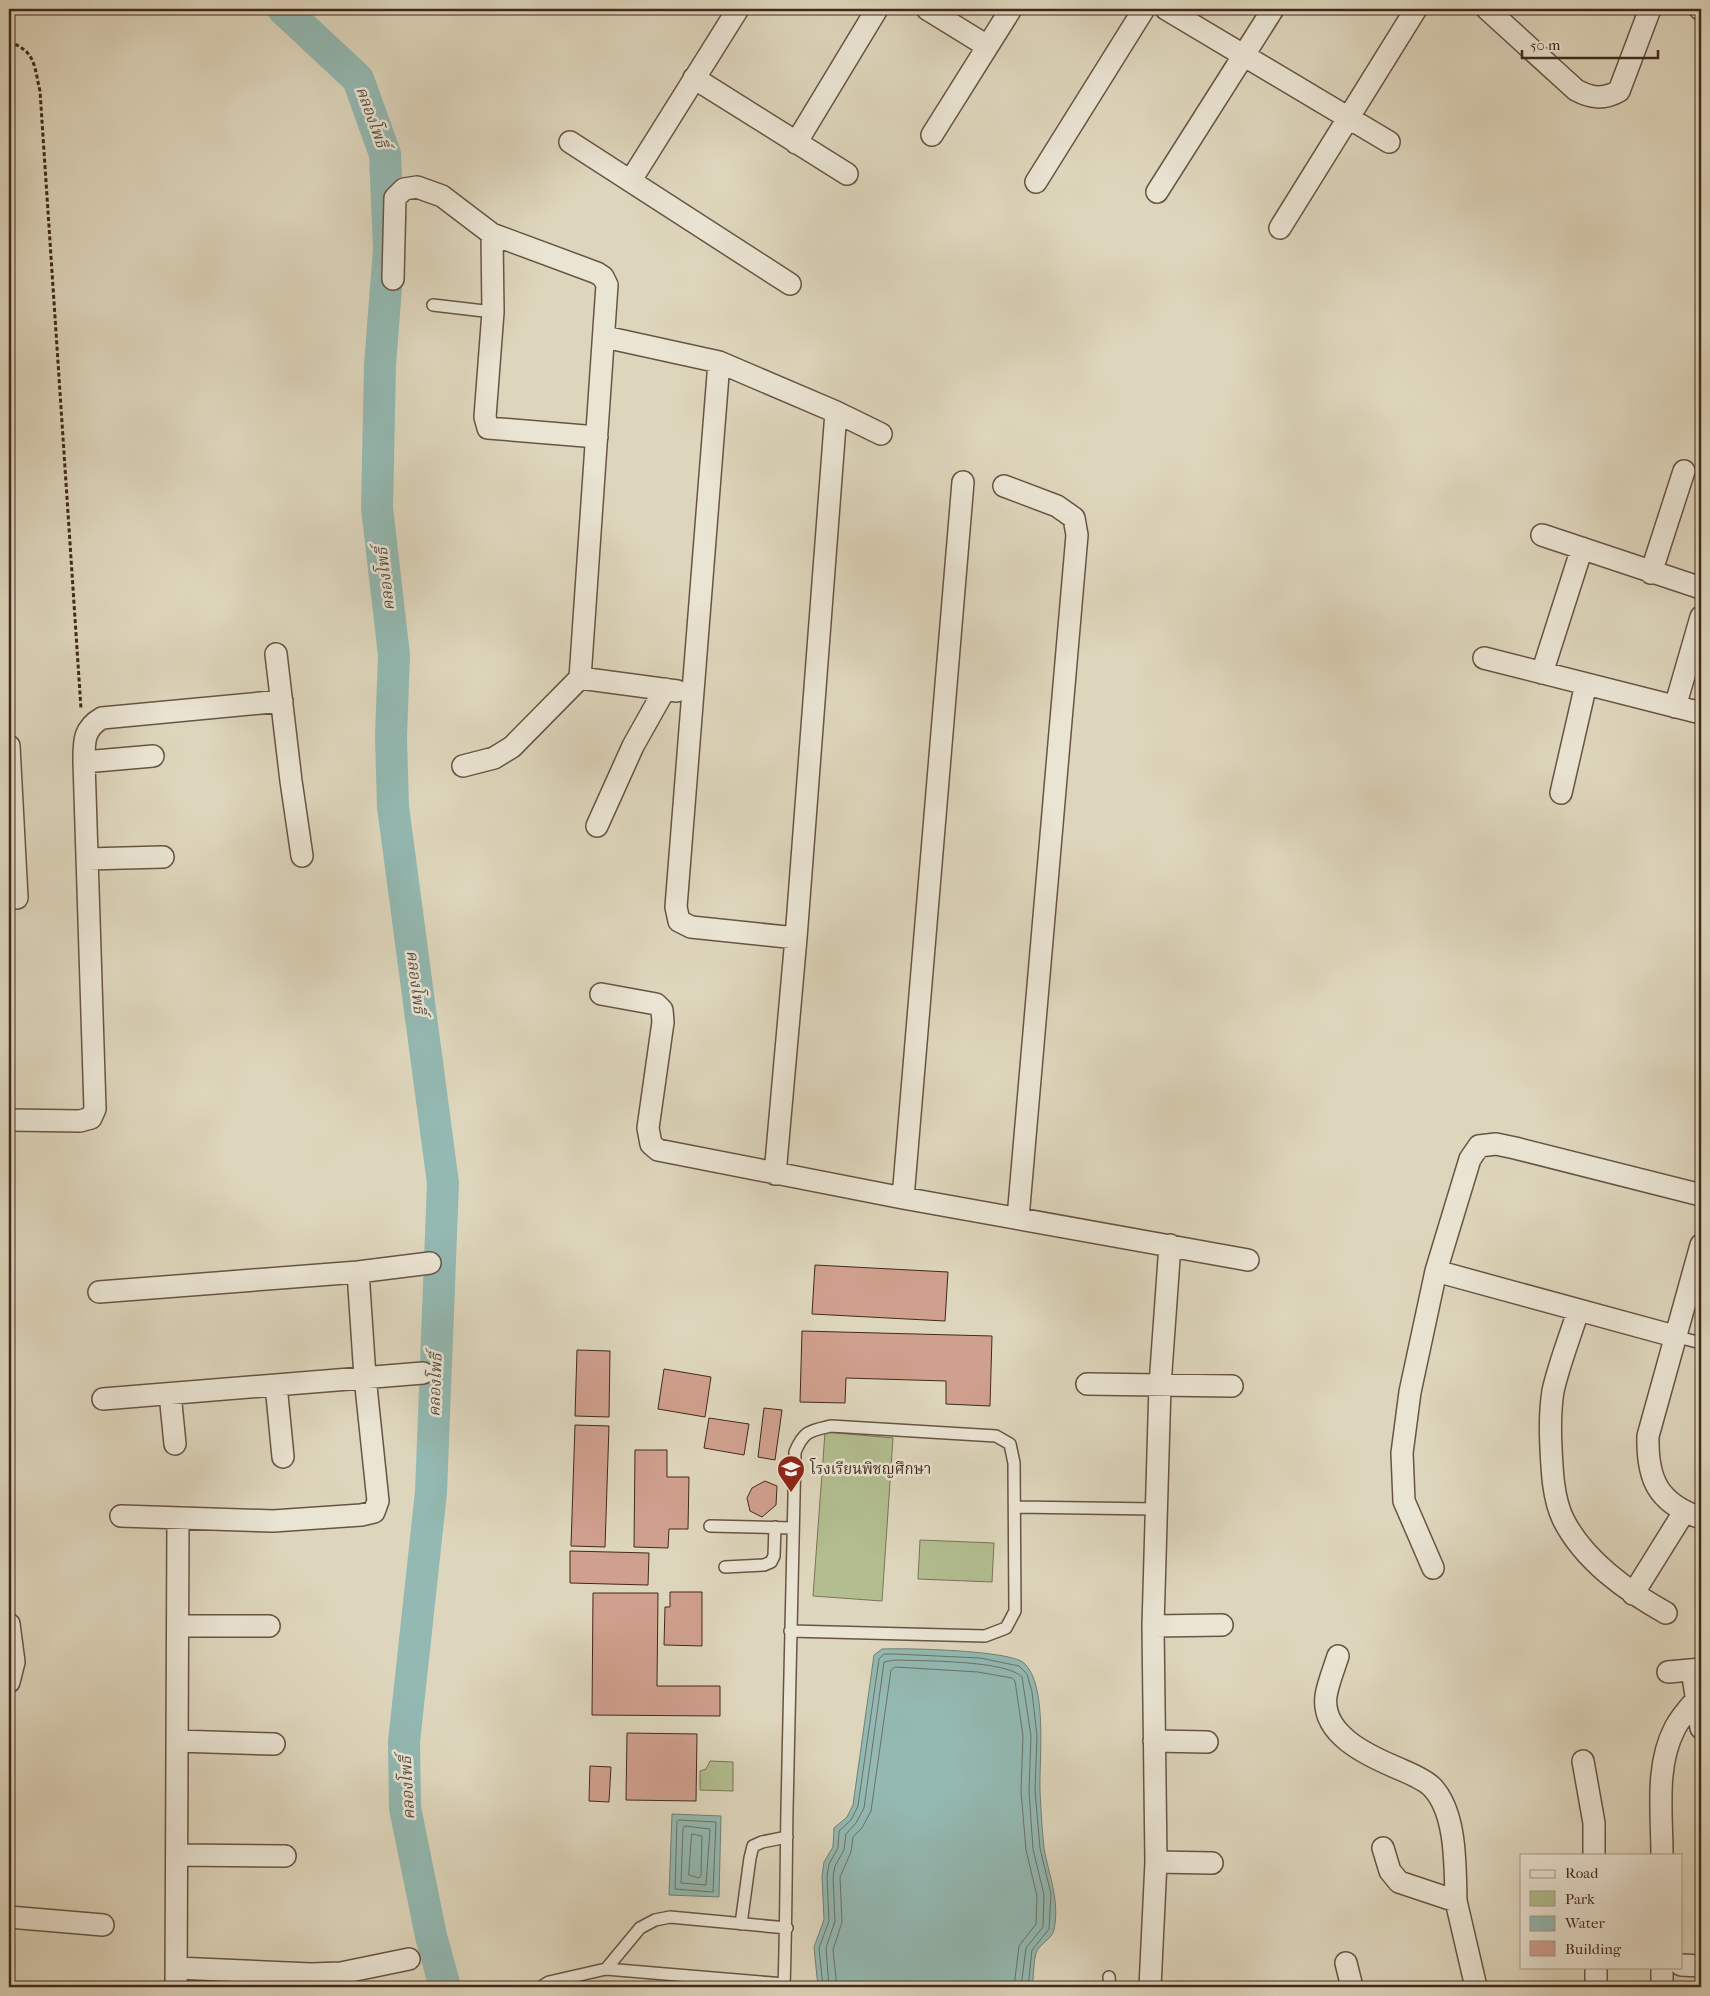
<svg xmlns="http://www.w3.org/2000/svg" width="1710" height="1996" font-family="'IM FELL French Canon','Noto Serif Thai',serif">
<rect width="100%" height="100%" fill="#ded6bc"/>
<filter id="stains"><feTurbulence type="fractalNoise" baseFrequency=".004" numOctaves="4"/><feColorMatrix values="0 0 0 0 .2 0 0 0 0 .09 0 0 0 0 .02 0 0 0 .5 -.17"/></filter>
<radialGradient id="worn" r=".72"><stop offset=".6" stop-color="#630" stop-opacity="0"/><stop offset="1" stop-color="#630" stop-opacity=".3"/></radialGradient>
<path fill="#b2be90" stroke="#7a7456" d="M825 1432 893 1438 882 1601 813 1596Z
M920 1540 994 1543 992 1582 918 1579Z
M710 1761 733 1762V1791L700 1790V1771L706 1769Z"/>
<path fill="#93b9b2" stroke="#727f76" d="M882 1649C905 1648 1009 1650 1024 1663 1048 1685 1039 1760 1040 1791 1041 1810 1042 1830 1044 1848 1049 1876 1060 1901 1054 1930 1052 1939 1039 1944 1036 1953 1033 1963 1034 1977 1032 1987H818L814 1947 824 1920 822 1876 824 1862 833 1847 834 1828 847 1817 853 1805 874 1655Z
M672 1814 721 1816 719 1897 669 1895Z"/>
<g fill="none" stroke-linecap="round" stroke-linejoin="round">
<path stroke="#6a7167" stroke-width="1" d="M679 1820 716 1822 713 1892 675 1889 677 1822Z
M685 1826 710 1829 706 1885 681 1883 683 1829Z
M692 1834 702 1836 701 1875 699 1878 689 1875Z
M823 1987 819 1948 829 1921 827 1876 829 1864 838 1848 839 1831 851 1820 858 1806 879 1659 884 1654H895L980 1658 1019 1666 1027 1674 1032 1692 1037 1736 1035 1791 1040 1848 1051 1894 1049 1929 1032 1950 1028 1987
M829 1987 826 1948 835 1921 833 1877 835 1866 844 1850 846 1834 856 1823 864 1808 884 1662 895 1660C920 1661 1006 1660 1022 1677L1031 1736 1029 1791 1033 1849 1044 1895 1043 1927 1026 1948 1021 1987
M837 1987 833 1950 842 1922 840 1877 851 1852 853 1837 862 1828 871 1811 891 1670 895 1667 978 1672 1012 1678 1015 1681 1023 1736 1021 1791 1026 1850 1037 1896 1036 1924 1019 1946 1014 1987"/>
<path stroke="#93b9b2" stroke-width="32" d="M283 9 358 79 385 154 389 249 380 365 377 508 394 655 391 737 393 807 443 1183 431 1492 404 1742 405 1808 431 1936 445 1987"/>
</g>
<path fill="#d0a08e" stroke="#41291c" d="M815 1265 948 1272 945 1321 812 1314Z
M802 1331 992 1336 990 1406 946 1404V1381L846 1378 845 1403 800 1402Z
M577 1350 610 1351 609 1417 575 1416Z
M664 1369 711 1377 705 1417 658 1409Z
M764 1408 782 1410 775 1460 758 1457Z
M709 1418 749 1424 744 1455 704 1448Z
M575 1425 609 1426 605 1547 571 1546Z
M635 1450H667V1477H689L688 1529H669L668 1548 634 1547Z
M765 1481 777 1486 776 1505 762 1517 750 1511 747 1498 752 1488Z
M570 1551 649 1553 648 1585 570 1583Z
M670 1592H702V1646L664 1645 665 1607H670Z
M593 1593H658L657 1686H720V1716L592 1715Z
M627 1733 697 1734 696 1801 626 1800Z
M590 1766 611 1767 609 1802 589 1801Z"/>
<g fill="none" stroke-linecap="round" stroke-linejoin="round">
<g stroke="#685444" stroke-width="14">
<path id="lane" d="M433 305 493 312
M1674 1336 1701 1343
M1015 1507 1156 1509
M710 1526 793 1528
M725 1567 764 1565 771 1562 774 1556 775 1527
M741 1924 750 1858 753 1846 762 1842 787 1837
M606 1969 784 1984
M1109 1977 1110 1987
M541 1987 549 1982 606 1969 640 1928 655 1920 670 1917 787 1928
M784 1987C786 1928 786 1869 787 1809 789 1690 792 1571 795 1452 804 1431 809 1431 831 1426L996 1436 1010 1444 1014 1463 1015 1611 1006 1628 985 1636 790 1631"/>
</g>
<g stroke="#685444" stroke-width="24">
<path id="street" d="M927 9 987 46
M1166 9 1389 142
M1487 9 1576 90C1591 98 1603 100 1619 91L1650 9
M1700 9H1701
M694 78 847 174
M932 135 1011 9
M570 142 790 284
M796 143 877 9
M631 180 738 9
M1036 182 1144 9
M1157 192 1273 9
M1280 228 1416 9
M492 234 493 312 485 417 488 428 597 437
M393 279 395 198 404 189 417 187 442 196 492 234 597 273 603 277 607 285 580 678 512 747 494 758 463 766
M605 337 719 362 836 412 881 434
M719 362 676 907 679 921 691 927 796 938
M1004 486 1057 506 1074 518 1077 535 1018 1218
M1542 535 1701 588
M1651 573 1684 471
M276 654 291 781 302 856
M1484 658 1701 713
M1542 673 1582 548
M580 678 677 691
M1675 707 1701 617
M9 746 17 898
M84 762 153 756
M1561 793 1586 684
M597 826 633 746 665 689
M87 859 163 857
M601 994 656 1004 662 1010 663 1022 648 1128 651 1144 658 1150 903 1198 1248 1260
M9 1120 80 1121 91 1118 95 1109 84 762C84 742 83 729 102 718L282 701
M775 1174 796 938 836 412
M903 1198 963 482
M1701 1245 1648 1436C1647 1480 1658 1503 1701 1518
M1436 1271 1674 1336
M99 1292 358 1272 430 1263
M1578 1311C1570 1337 1559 1364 1553 1391 1550 1410 1550 1429 1551 1448 1552 1470 1553 1498 1563 1519 1584 1561 1627 1591 1666 1613
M1087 1384 1232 1386
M276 1385 283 1457
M170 1394 175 1444
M103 1399 423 1373
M121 1516 273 1521 361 1515 374 1512 378 1501 365 1377 358 1272
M1433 1568 1404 1501 1402 1453 1410 1392 1436 1271 1470 1159 1479 1146 1496 1144 1515 1148 1701 1195
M1633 1594 1684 1512
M178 1626H269
M1153 1626 1222 1625
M1338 1656C1334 1669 1328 1683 1326 1696 1321 1734 1367 1755 1395 1767 1406 1772 1423 1778 1432 1787 1457 1813 1455 1867 1456 1901
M1692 1670 1701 1728
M1668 1672 1701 1669
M9 1682 14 1662 9 1624
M177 1741 274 1744
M1154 1741 1207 1742
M1583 1761 1594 1823V1855
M1383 1848 1390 1871 1399 1882 1456 1901 1476 1987
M177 1855 285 1856
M1662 1855C1662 1813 1655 1766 1675 1728 1680 1718 1688 1709 1696 1700
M1156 1862 1212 1863
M9 1917 103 1925
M1346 1963 1352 1987
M1681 1965 1701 1966
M1596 1967V1987
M176 1968 311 1974 341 1973 409 1959
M176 1987 178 1520
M1150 1987 1156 1862 1153 1626 1160 1385 1170 1245
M1662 1987V1967"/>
</g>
<path stroke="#41291c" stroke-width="3" stroke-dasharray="4 2.5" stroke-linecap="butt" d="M9 42C36 51 34 66 40 91L81 709"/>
<use href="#lane" stroke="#eae4d3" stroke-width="11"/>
<use href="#street" stroke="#eae4d3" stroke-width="21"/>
</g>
<defs>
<g id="school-pin" transform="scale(1.4375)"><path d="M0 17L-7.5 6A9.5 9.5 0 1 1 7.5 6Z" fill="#8f2418" stroke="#eae4d3"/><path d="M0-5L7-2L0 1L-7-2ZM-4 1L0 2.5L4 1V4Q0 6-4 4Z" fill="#fff"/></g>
</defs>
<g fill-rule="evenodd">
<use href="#school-pin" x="791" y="1469"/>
</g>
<g text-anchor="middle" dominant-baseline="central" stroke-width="5" stroke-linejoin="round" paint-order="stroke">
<g font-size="15" fill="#41291c" stroke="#eae4d3" text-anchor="start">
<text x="810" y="1469">โรงเรียนพิชญศึกษา</text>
</g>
<g font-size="16" font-style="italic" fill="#564d42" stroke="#eae4d3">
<text transform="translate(372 117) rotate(70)">คลองโพธิ์</text>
<text transform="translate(385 579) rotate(-97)">คลองโพธิ์</text>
<text transform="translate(416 982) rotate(83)">คลองโพธิ์</text>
<text transform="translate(435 1385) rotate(-88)">คลองโพธิ์</text>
<text transform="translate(407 1788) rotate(-93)">คลองโพธิ์</text>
</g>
</g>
<rect width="1710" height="1996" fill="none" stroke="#ded6bc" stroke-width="30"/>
<rect x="10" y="10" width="1690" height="1976" fill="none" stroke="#41291c" stroke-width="2.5"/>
<rect x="15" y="15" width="1680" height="1966" fill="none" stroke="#41291c"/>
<rect x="1520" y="1854" width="162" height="115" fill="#eae4d3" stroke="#a6998a"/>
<rect x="1530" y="1870" width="25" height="8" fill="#eae4d3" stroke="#a6998a"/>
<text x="1565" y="1878" font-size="15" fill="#41291c">Road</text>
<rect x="1530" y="1891" width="25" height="15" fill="#b2be90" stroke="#a6998a"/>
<text x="1565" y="1904" font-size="15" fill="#41291c">Park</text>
<rect x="1530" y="1916" width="25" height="15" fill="#93b9b2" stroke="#a6998a"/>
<text x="1565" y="1928" font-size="15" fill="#41291c">Water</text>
<rect x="1530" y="1941" width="25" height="15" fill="#d0a08e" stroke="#a6998a"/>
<text x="1565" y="1954" font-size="15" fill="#41291c">Building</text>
<path d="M1522 50v8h136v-8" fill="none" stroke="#41291c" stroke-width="2.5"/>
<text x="1530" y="50" font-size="15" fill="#41291c" stroke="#eae4d3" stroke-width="4" paint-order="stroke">50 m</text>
<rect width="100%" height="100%" filter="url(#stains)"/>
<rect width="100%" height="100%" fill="url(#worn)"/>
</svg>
